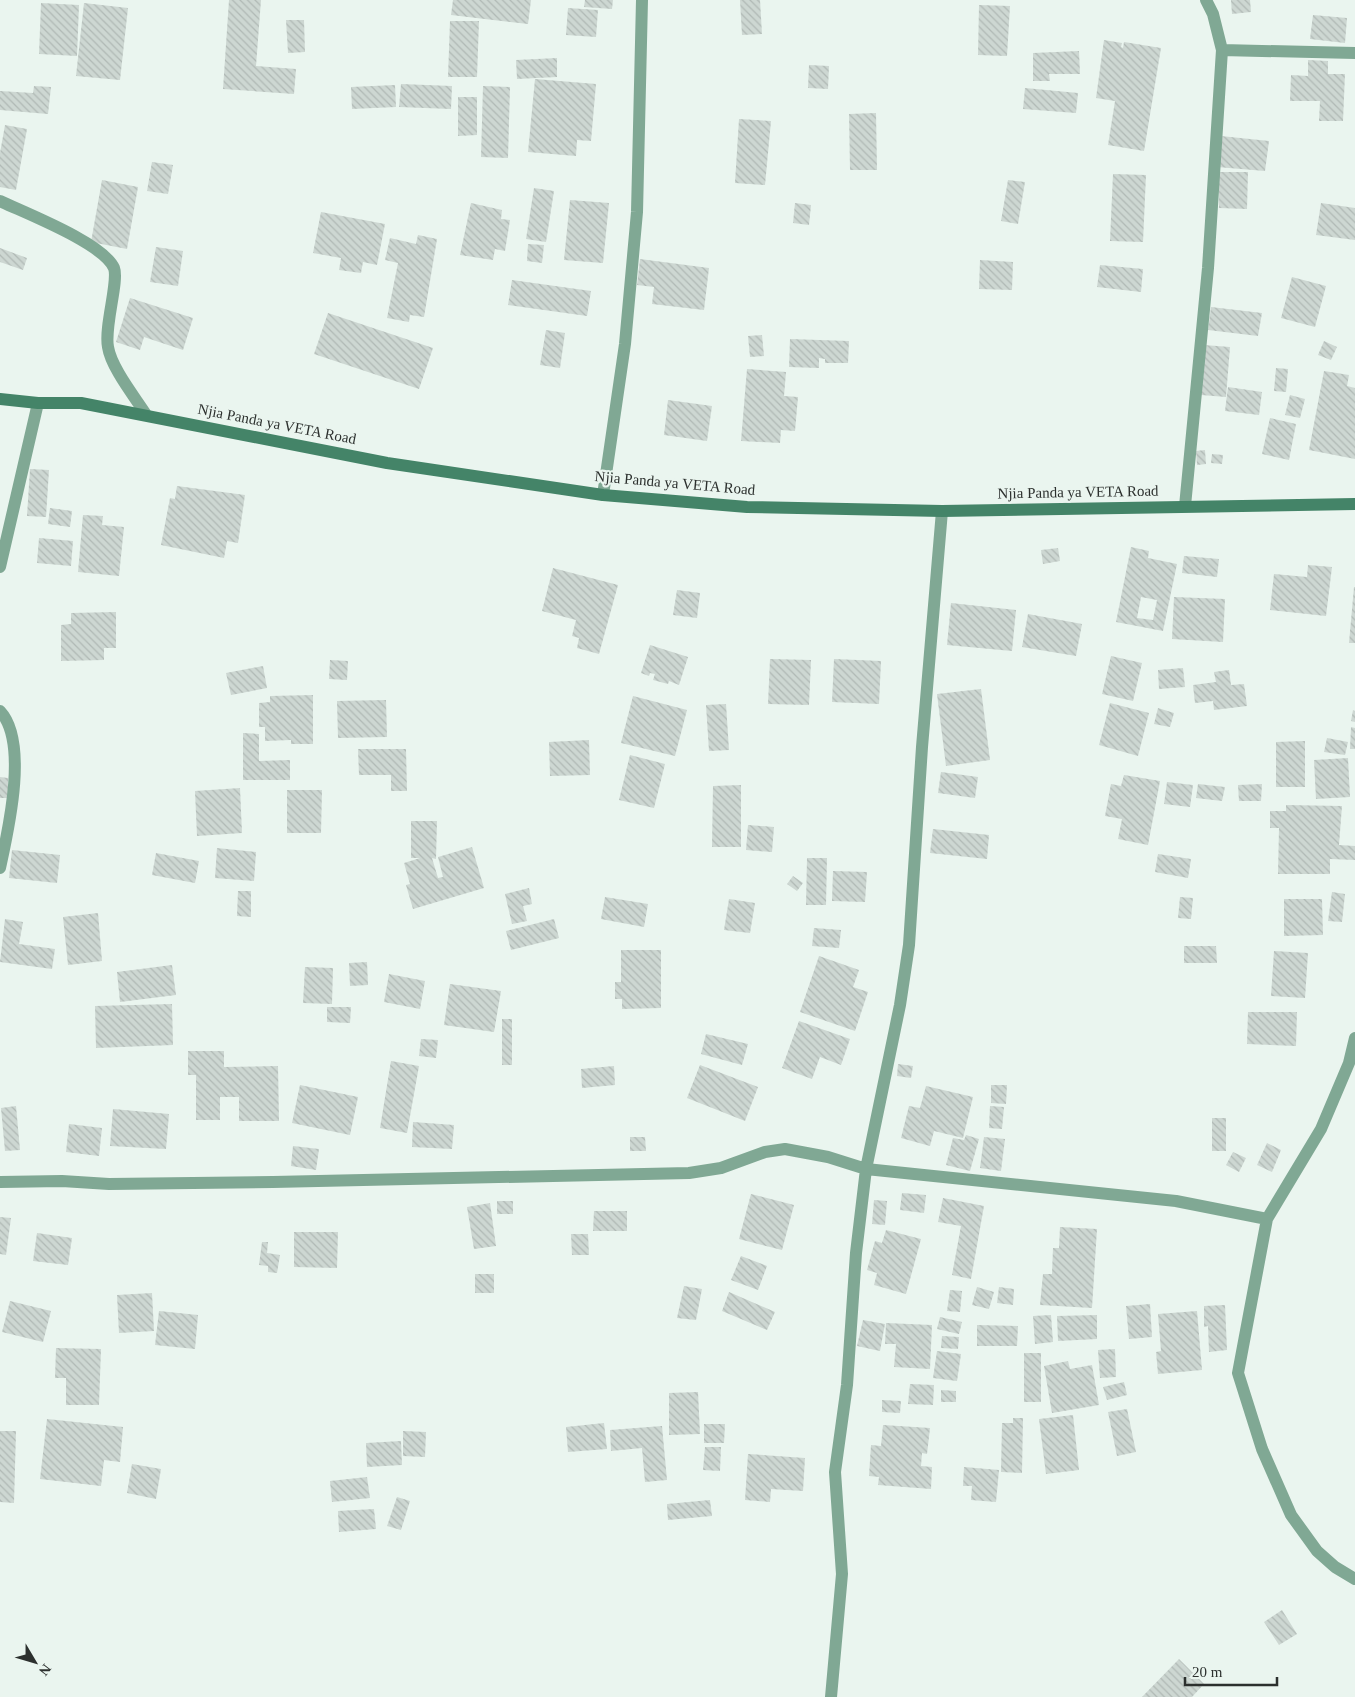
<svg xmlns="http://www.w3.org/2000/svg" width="1355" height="1697" font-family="Georgia,serif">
<defs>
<pattern id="building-back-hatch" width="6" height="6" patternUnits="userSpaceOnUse" patternTransform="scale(1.25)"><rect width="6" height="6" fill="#cdd7d2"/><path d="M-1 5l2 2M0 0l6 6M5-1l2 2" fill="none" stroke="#b0b9b5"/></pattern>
</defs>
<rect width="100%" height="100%" fill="#eaf5ef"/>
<path fill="url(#building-back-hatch)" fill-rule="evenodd" d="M229 0H261L256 66 296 69 294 94 223 89Z
M453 0H531L528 24 451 15Z
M585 0H613L612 9 584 7Z
M740 0H760L762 34 742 35Z
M1231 0H1250L1251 12 1232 14Z
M41 3 79 5 77 56 39 54Z
M84 3 128 8 120 80 76 76Z
M979 5 1010 6 1007 56 978 55Z
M568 8 598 10 596 37 566 35Z
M1313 15 1347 18 1345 43 1310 39Z
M286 20H304L305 52 288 53Z
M450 21H479L477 77H448Z
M1104 40 1122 43 1121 47 1123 48 1124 42 1161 48 1144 151 1108 145 1115 101 1096 98Z
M1079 51 1080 74H1049L1050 81H1033V53Z
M557 58V77L517 79 516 60Z
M1308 60 1328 61V74H1345L1343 121H1319L1320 101H1290L1291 75 1308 76Z
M809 65 829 66 828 89 808 88Z
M535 79 596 84 591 141 577 140 576 156 528 152Z
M401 84 452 86 451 109 399 107Z
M395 85 396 107 352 109 351 87Z
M34 86 51 87 48 114 0 110V91L33 93Z
M483 86 510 87 508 158 481 157Z
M1025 88 1078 93 1076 113 1023 109Z
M458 97H477V135L458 136Z
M876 113 877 170H850L849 114Z
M739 119 771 121 765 185 735 183Z
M5 125 27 129 16 190 0 187V153Z
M1221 136 1269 141 1265 171 1217 167Z
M152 162 173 165 168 194 147 191Z
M1219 172H1248L1247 209 1219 208Z
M1113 174 1146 175 1143 242 1110 241Z
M102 180 138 187 127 249 91 242Z
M1008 180 1025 182 1018 224 1001 221Z
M534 188 554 191 546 242 526 239Z
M570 200 609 203 603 263 564 260Z
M471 203 502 210 501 219 510 220 505 251 495 249 493 260 460 255Z
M795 203 811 205 809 225 793 223Z
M1321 203 1355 208V240L1316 235Z
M321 212 385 224 377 265 363 262 361 273 339 270 341 258 313 253Z
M418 235 437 239 424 317 410 315 409 322 387 318 398 263 385 260 390 238 416 244Z
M528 244 544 245 542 263 527 261Z
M156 247 183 251 178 286 150 282Z
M0 248 27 258 23 270 0 262Z
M640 259 709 268 704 310 652 304 654 287 637 285Z
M980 260 1013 262 1012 290 979 289Z
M1100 265 1143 269 1141 292 1097 287Z
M1292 277 1326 286 1315 327 1281 318Z
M512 280 591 291 587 316 508 305Z
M130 298 193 318 183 350 144 337 140 350 116 342Z
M1211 307 1262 313 1258 336 1208 330Z
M328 313 433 348 419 389 314 354Z
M546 330 565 333 560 368 540 365Z
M762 335 764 356 750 357 748 336Z
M790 339 849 341 848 363H825V359L819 358V368L789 367Z
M1324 341 1337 347 1331 360 1318 355Z
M1204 345 1230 347 1226 397 1201 395Z
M1276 368 1288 369 1286 392 1274 391Z
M747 369 786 372 784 396 798 397 795 431 781 430 780 443 741 441Z
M1324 371 1349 375 1347 386 1355 388V459L1309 450Z
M1228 387 1262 392 1259 415 1225 411Z
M1290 395 1305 399 1300 418 1285 415Z
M668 400 712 406 707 441 664 435Z
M1270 418 1296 424 1289 460 1262 454Z
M1205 450 1206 464 1197 465 1196 451Z
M1212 454 1223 455 1222 464 1211 463Z
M30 469 49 470 46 517 27 516Z
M177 486 245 495 238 543 227 541 224 558 161 545 170 498 175 499Z
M50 508 72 511 70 527 48 524Z
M83 515 103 516 102 525 124 527 119 576 78 572Z
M39 538 73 541 71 566 37 563Z
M1131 547 1149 551 1148 558 1177 564 1163 631 1116 622ZM1141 597 1157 600 1153 620 1137 618Z
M1058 548 1060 561 1043 564 1041 550Z
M1184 556 1219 559 1217 577 1182 573Z
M1308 565 1332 567 1326 616 1270 610 1274 574 1307 577Z
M553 568 618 585 599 654 577 648 579 638 572 636 576 620 542 611Z
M1354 587H1355V643H1349Z
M677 590 700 593 697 618 673 615Z
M1174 597 1225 599 1223 642 1172 639Z
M951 603 1016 610 1012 651 947 645Z
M116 612V648H104V660L61 661V625L71 624V613Z
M1028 614 1082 624 1076 656 1022 647Z
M650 645 688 657 679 685 669 681 668 684 653 680 655 674 650 673 649 676 641 673Z
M1111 656 1142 663 1133 701 1102 694Z
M770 659 811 660 809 705 768 704Z
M834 659 881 661 879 704 832 702Z
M330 660 348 661 347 680 329 679Z
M263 666 267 688 231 695 226 673Z
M1183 668 1185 687 1159 689 1158 670Z
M1229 670 1231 685 1244 684 1247 706 1214 710 1213 701 1195 703 1193 685 1216 682 1214 672Z
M981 689 990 760 946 766 937 694Z
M313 695V744H291V740L265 741V727H259V703L270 702V696Z
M633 696 687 710 675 756 621 743Z
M386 700 387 737 338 738 337 701Z
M1110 703 1149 713 1138 756 1099 745Z
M726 704 729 750 709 751 706 705Z
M1158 708 1174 713 1170 727 1154 724Z
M1353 710 1355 711V722L1351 721Z
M1351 727 1355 728V749H1350Z
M243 733 259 734V761L290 760V780H243Z
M1327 738 1348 742 1345 755 1324 752Z
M589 740 590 775 550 776 549 742Z
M1305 741V787H1276V742Z
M358 749H406L407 791H391V775H359Z
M630 755 665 764 654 808 619 800Z
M1348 758 1350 797 1316 799 1314 760Z
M941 772 978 777 975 798 938 793Z
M1124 775 1160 781 1148 845 1118 839 1122 819 1105 816 1111 784 1121 786Z
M0 777 8 778V798H0Z
M1167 782 1193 785 1190 807 1164 804Z
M1198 784 1225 787 1222 801 1196 798Z
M1262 784 1261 801H1239L1238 785Z
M741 785V847H712L713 786Z
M240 788 242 833 197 836 195 791Z
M287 790H322L321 833H287Z
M1286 805 1342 806 1339 845 1355 846V860L1330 859V874H1278L1279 828H1270V811H1286Z
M411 821H437L436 859 432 858 438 878 443 877 438 857 472 847 484 888 413 909 406 885 410 884 404 863 420 858H411Z
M748 825 774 827 772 852 746 850Z
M933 829 989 835 987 859 930 853Z
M217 848 256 852 254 881 215 878Z
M12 850 60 855 57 883 9 878Z
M156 853 199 861 195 883 152 875Z
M1158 854 1191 859 1188 878 1155 872Z
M807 858H827L826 905H806Z
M833 871 867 872 865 902 832 901Z
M793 876 803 883 797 891 787 884Z
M529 888 532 904 523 906 527 921 512 924 505 894Z
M238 891H251V917L237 916Z
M1332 892 1345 894 1342 922 1328 921Z
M605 897 648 904 644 927 601 919Z
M1180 897 1193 898 1191 919 1178 918Z
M729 899 755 903 750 933 724 930Z
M1284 899H1322L1323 935 1284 936Z
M98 913 102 961 68 965 63 917Z
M5 919 23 922 19 944 55 949 52 969 0 962Z
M554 919 559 938 511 950 506 931Z
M814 928 841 930 839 948 812 946Z
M1184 946H1216L1217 963H1184Z
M621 950H661V1008L622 1009V999H615V982H621Z
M1274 951 1308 953 1305 998 1271 996Z
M819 956 859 970 853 987 868 992 855 1031 800 1012Z
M367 962 368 985 350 986 349 963Z
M172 965 176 995 120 1002 117 972Z
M305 967 333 968 332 1004 303 1003Z
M389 974 425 981 420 1009 384 1002Z
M450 984 501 991 494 1032 444 1025Z
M172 1004 173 1045 96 1048 95 1006Z
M327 1007H351L350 1023 327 1022Z
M1248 1012H1297L1296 1046 1247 1044Z
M502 1019H512V1065H502Z
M799 1021 850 1039 841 1065 820 1057 812 1079 782 1068Z
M706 1034 748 1044 742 1065 701 1054Z
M421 1039 438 1040 436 1058 419 1056Z
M188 1051H224V1067L278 1066 279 1121H239V1097H220V1120H196V1075H188Z
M391 1061 419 1066 407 1133 380 1128Z
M898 1064 913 1066 911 1078 897 1076Z
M700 1065 758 1087 745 1121 687 1098Z
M614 1066 615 1085 582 1088 581 1069Z
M300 1085 358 1097 350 1135 292 1123Z
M991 1085H1007L1006 1104 991 1103Z
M926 1086 973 1097 963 1138 934 1131 930 1146 901 1138 909 1106 920 1108Z
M16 1106 20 1150 5 1151 1 1108Z
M990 1106 1004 1107 1002 1129 989 1128Z
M113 1109 169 1114 166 1149 110 1146Z
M1212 1118H1226V1151H1212Z
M413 1122 454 1125 452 1149 412 1147Z
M69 1124 102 1128 99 1156 66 1152Z
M966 1135 979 1139 970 1171 946 1165 953 1138 964 1140Z
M630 1137H645L646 1151H630Z
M984 1137 1005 1139 1001 1171 980 1168Z
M1267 1143 1281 1150 1272 1172 1257 1165Z
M293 1146 319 1149 316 1170 291 1166Z
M1233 1152 1246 1158 1239 1172 1226 1165Z
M902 1193 926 1195 924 1213 900 1210Z
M751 1194 794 1205 782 1250 739 1239Z
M943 1198 984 1206 971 1279 952 1275 961 1226 938 1222Z
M874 1200 887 1201 885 1225 872 1224Z
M497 1201H513V1214H497Z
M490 1203 496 1246 474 1249 467 1207Z
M594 1211H627V1231H593Z
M0 1217 11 1218 6 1255 0 1254Z
M1060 1227 1097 1229 1092 1308 1040 1305 1043 1274H1052L1053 1248H1059Z
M886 1230 921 1239 906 1294 874 1285 877 1273 867 1270 875 1241 882 1243Z
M294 1232H338L337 1268 294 1267Z
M37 1233 72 1238 68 1265 33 1261Z
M571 1234H588L589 1255H572Z
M262 1242H268L267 1253 280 1255 277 1273 268 1272V1266L259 1265Z
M741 1256 767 1266 758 1290 731 1280Z
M475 1274H494V1293H475Z
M684 1286 702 1289 696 1320 677 1318Z
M977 1287 994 1292 989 1309 972 1305Z
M999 1287 1014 1289 1013 1305 997 1303Z
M950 1290 962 1291 960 1312 947 1311Z
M729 1292 775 1312 767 1330 722 1311Z
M152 1293 154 1331 119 1333 117 1295Z
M10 1301 51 1311 43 1342 2 1332Z
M1150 1304 1152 1337 1129 1339 1126 1306Z
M1225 1305 1227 1350 1209 1352 1208 1326 1204 1327V1306Z
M159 1311 198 1315 195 1349 155 1345Z
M1197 1311 1202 1370 1158 1374 1156 1352 1161 1351 1158 1314Z
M1051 1315 1053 1342 1035 1344 1033 1316Z
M1097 1315V1339L1058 1341 1057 1316Z
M940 1317 962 1322 959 1334 937 1329Z
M863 1320 885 1324 880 1351 857 1346Z
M886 1323 932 1325 930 1369 894 1367 896 1344H885Z
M977 1325 1018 1326 1017 1346H977Z
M942 1336 959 1337 958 1349 941 1348Z
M56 1348 101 1349 99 1405H66V1378H55Z
M1115 1349 1116 1377 1100 1378 1098 1350Z
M937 1351 961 1354 957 1381 933 1378Z
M1024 1353H1041V1402H1024Z
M1068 1361 1070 1369 1092 1365 1099 1405 1052 1413 1044 1366Z
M1124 1382 1127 1395 1107 1400 1103 1387Z
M910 1384 934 1385 933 1405 908 1404Z
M941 1390 956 1391V1402H941Z
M698 1392 700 1434 669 1435V1393Z
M882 1400 901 1401 900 1413 882 1412Z
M1127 1409 1136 1452 1117 1456 1108 1412Z
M1073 1415 1079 1470 1046 1474 1039 1419Z
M1013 1418H1023L1022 1473 1001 1472 1002 1423H1013Z
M47 1419 123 1427 120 1462 104 1460 101 1486 40 1479Z
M604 1423 607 1449 568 1452 566 1427Z
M704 1424H725L724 1443H704Z
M883 1425 930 1428 927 1454 922 1453 921 1466 932 1467 931 1489 878 1485 879 1477 869 1476 871 1445 881 1446Z
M662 1426 667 1480 645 1482 642 1448 611 1451 610 1430Z
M0 1431H16L14 1503 0 1502Z
M403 1431 426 1432 425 1457 403 1456Z
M401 1441 402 1465 367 1467 366 1443Z
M705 1447H721L720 1471 703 1470Z
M748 1454 805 1458 803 1491 771 1489 770 1502 745 1500Z
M132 1464 161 1469 156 1499 127 1493Z
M964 1467 999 1470 996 1502 971 1500 972 1486H963Z
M367 1477 370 1498 332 1502 330 1481Z
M397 1497 410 1501 401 1530 387 1526Z
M710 1500 712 1516 668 1520 667 1504Z
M374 1509 376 1529 339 1532 338 1511Z
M1282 1610 1297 1634 1279 1645 1264 1622Z
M1179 1659 1204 1684 1192 1697H1142Z"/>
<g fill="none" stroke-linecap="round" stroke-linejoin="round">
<path stroke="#80a894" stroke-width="12" d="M1222 50 1355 53
M0 201C25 213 103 243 114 268 119 281 104 327 108 347 111 367 134 396 145 413
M603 495 625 344 637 212 642 0
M1185 506 1208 268 1222 50 1213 14 1206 0
M0 567 38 403
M0 711C29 742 8 831 0 868
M1355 1038 1349 1063 1321 1129 1267 1219 1238 1373 1262 1449 1291 1515 1317 1551 1335 1567 1355 1579
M0 1182 62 1181 109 1184 273 1182 689 1173 721 1168 765 1152 785 1149 828 1157 866 1169 1176 1201 1267 1219
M831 1697 842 1574 835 1472 847 1385 856 1253 866 1169 900 1005 909 945 922 747 942 511"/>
<path stroke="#448468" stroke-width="12" d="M0 399 38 403H81L387 463 603 495 747 507 942 511 1355 504"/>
</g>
<g text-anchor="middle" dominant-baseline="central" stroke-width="4.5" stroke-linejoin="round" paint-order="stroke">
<g font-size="15" fill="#2c302e" stroke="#eaf5ef">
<text transform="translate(277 424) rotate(11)">Njia Panda ya VETA Road</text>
<text transform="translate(675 483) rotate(5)">Njia Panda ya VETA Road</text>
<text transform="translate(1078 492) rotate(-1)">Njia Panda ya VETA Road</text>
</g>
</g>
<g transform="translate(35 1662) rotate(128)" stroke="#eaf5ef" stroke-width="4" paint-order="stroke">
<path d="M0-4L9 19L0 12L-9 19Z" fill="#2c302e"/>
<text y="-8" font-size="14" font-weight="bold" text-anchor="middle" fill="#2c302e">N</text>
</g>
<path d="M1185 1677v8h92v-8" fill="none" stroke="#2c302e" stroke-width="2.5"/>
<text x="1192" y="1677" font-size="15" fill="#2c302e" stroke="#eaf5ef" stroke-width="4" paint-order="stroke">20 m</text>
</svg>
